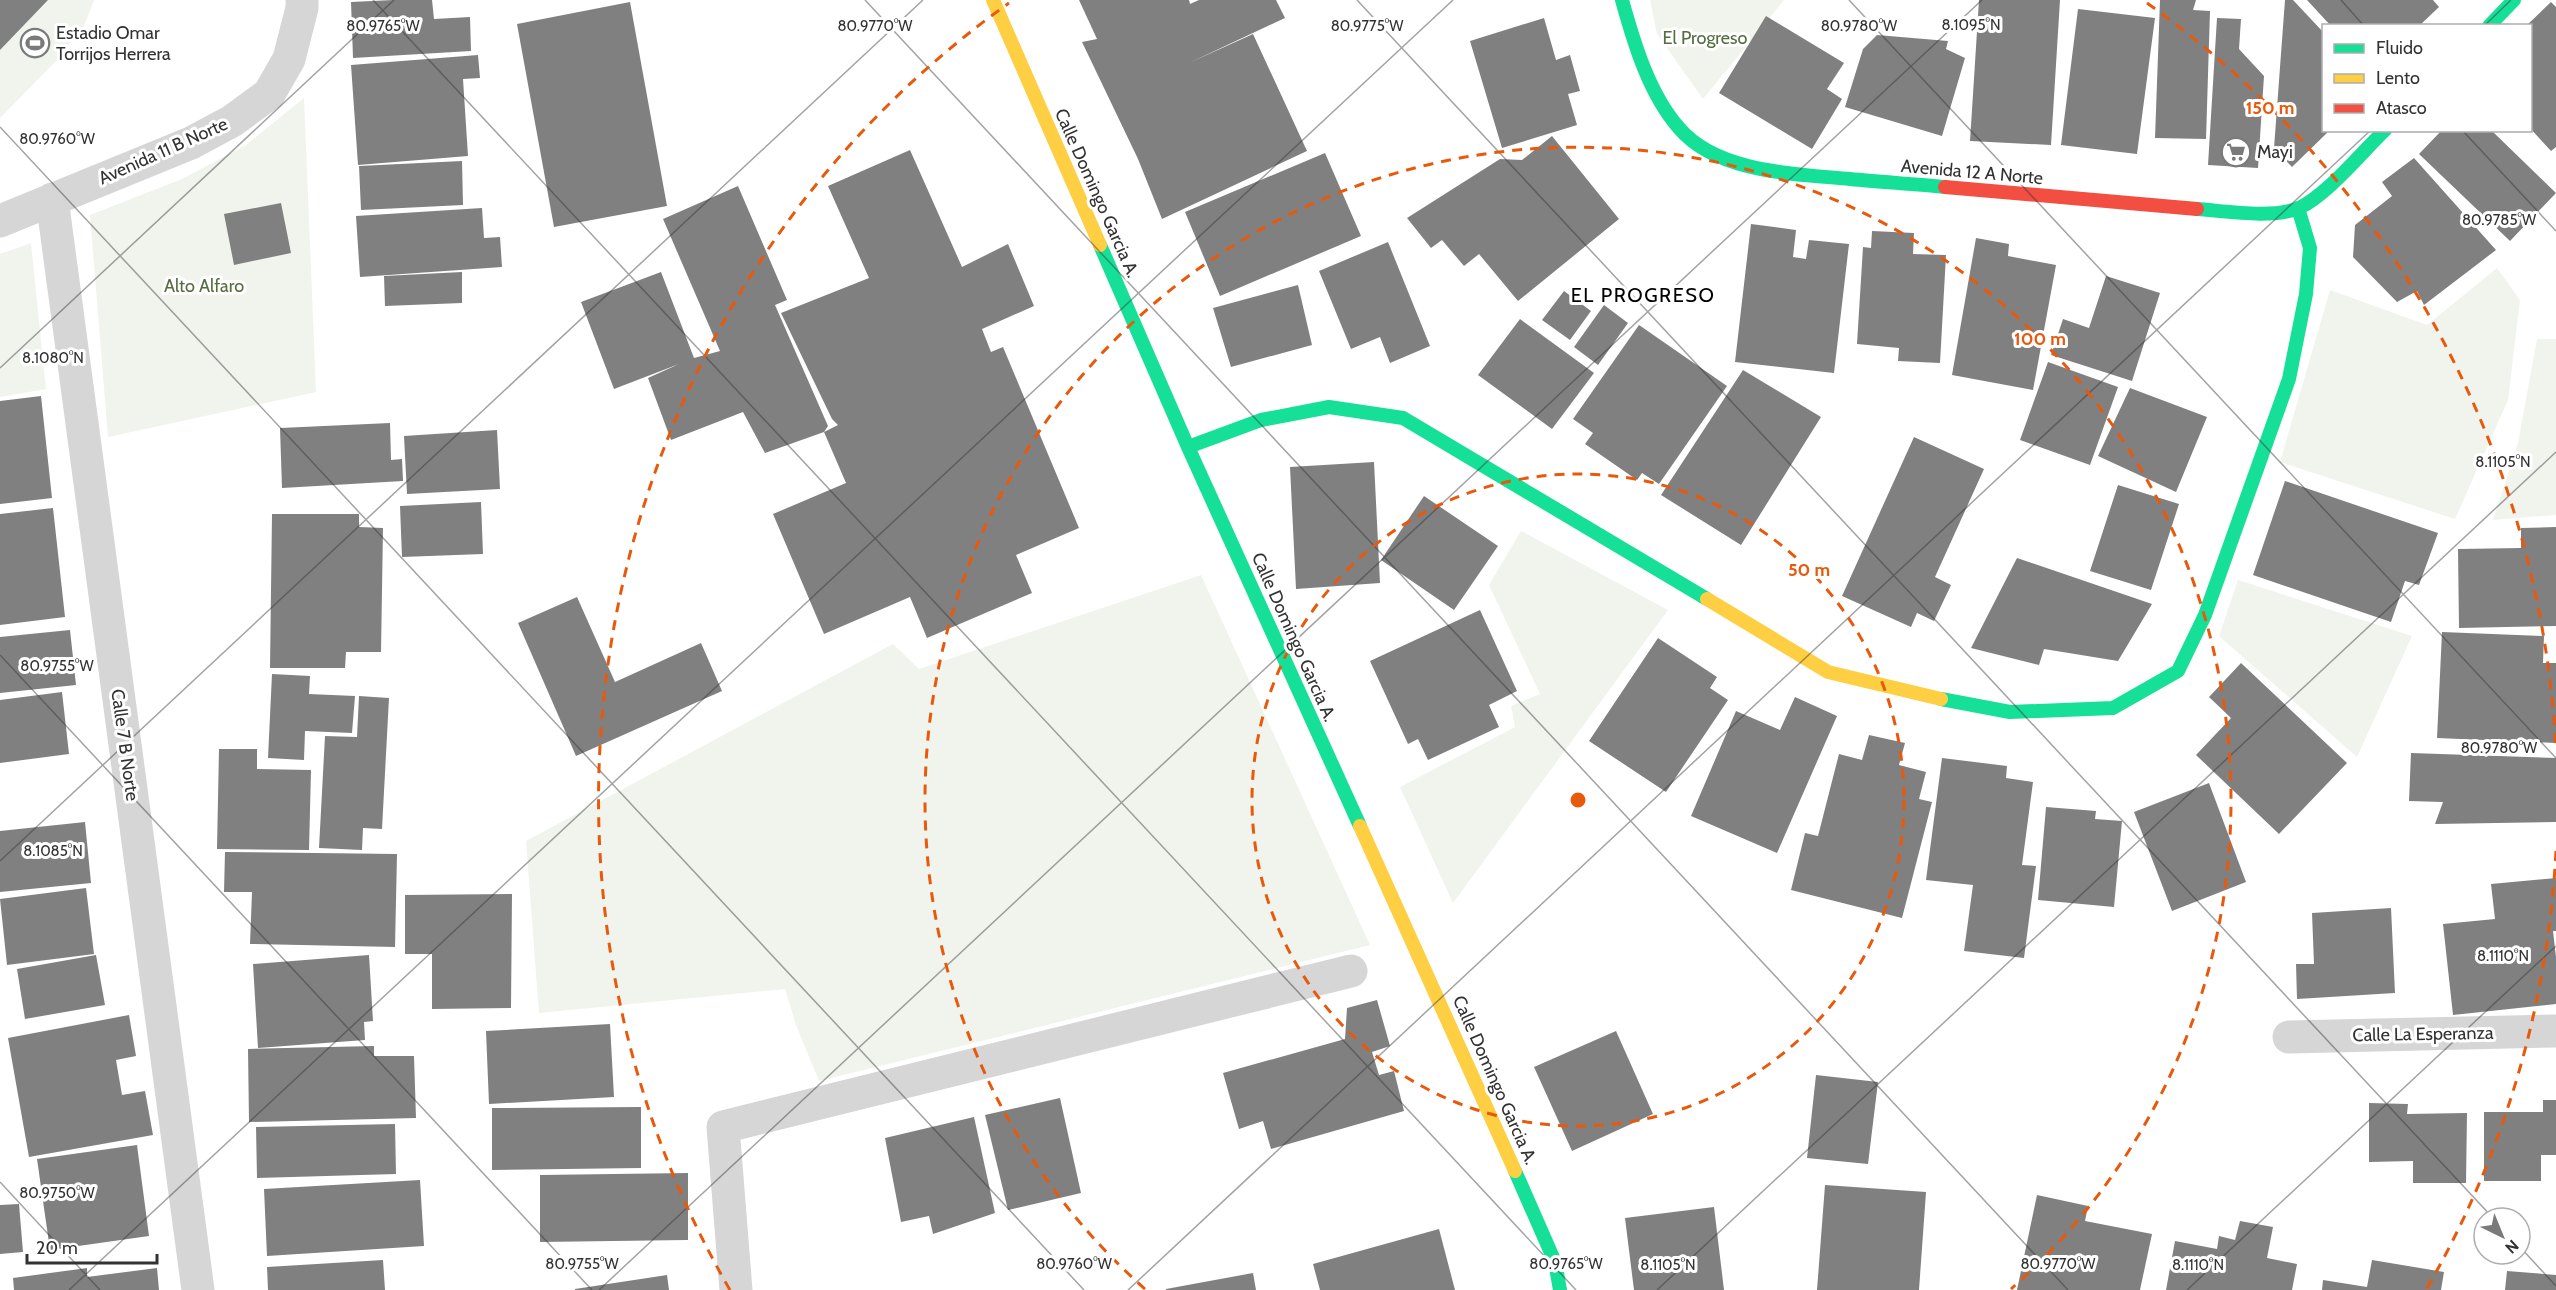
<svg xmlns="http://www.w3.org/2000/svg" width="2556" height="1290" font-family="Cabin,sans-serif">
<rect width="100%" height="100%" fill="#fff"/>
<path fill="#f1f4ed" d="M0 0H94L84 26 57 60 0 118Z
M1650 0H1784L1703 99 1657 34Z
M304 98 316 392 108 437 90 215 182 179 246 145Z
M31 243 46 389 0 397V254Z
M2497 268 2520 300 2508 400 2455 519 2280 462 2330 290 2427 325Z
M2537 339H2556V515L2493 520 2518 443Z
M1521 531 1668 610 1453 903 1400 787 1515 727 1511 706 1540 694 1489 585Z
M1201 575 1370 945 819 1081 796 1025 785 989 539 1013 526 841 893 644 919 669Z
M2238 580 2412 636 2357 757 2219 636Z"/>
<path fill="#808080" d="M0 0H48L0 50Z
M393 0H432L434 19 470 17 471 51 353 58 351 2Z
M1079 0H1189L1190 4 1199 0H1276L1285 18 1189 63 1253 34 1307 151 1162 219 1138 159 1082 42 1097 39Z
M1979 0H2060L2051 145 1970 141Z
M2160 0H2196L2193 10 2210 11 2206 139 2155 138Z
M2285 0H2293L2324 33V130H2330L2292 167 2274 148Z
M2307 0H2433L2439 7 2419 26H2331Z
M630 2 667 206 554 227 517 24Z
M2551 2 2556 7V147L2551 151 2530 128V26H2526Z
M2078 9 2155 18 2137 154 2061 145Z
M1766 16 1844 63 1827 89 1842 99 1812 149 1719 93Z
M1544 18 1556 60 1570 55 1580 91 1568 94 1577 125 1502 148 1470 41Z
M2217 18 2241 19 2239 49 2264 76 2258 168 2208 165Z
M1877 35 1948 41 1946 49 1965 58 1942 136 1845 107 1863 49Z
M478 55 480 78 463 79 468 156 358 165 351 65Z
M2442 130H2491L2556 193 2510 241 2419 154Z
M1552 136 1619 219 1518 301 1479 254 1464 266 1442 240 1431 248 1407 218 1500 159 1522 160Z
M910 150 962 267 1008 244 1034 306 982 329 991 352 1003 347 1079 528 1016 555 1032 593 927 638 910 597 824 634 773 514 846 483 824 432 838 425 832 419 781 313 869 278 828 186Z
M1325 153 1361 236 1220 296 1185 212Z
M2414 158 2496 250 2424 305 2417 291 2397 302 2353 257 2355 225 2392 196 2382 182Z
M462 161 463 205 361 210 359 166Z
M738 186 787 300 775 305 828 426 824 432 765 453 743 412 671 440 648 378 679 364 614 389 581 302 661 272 694 358 720 351 663 219Z
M281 203 291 253 234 265 224 214Z
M482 208 484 238 500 237 502 267 360 277 356 216Z
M1751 224 1796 230 1793 257 1806 259 1809 240 1849 244 1834 373 1735 362Z
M1872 231 1914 233 1913 254 1946 255 1940 363 1898 361 1899 348 1857 344 1863 247 1871 248Z
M1976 238 2009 244 2008 256 2056 265 2033 390 1952 375Z
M1388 242 1430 346 1390 363 1380 337 1351 349 1319 271Z
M462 272V303L385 306 384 276Z
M2106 276 2160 293 2132 381 2051 355 2063 319 2089 328Z
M1298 285 1312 345 1231 367 1213 308Z
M1564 291 1591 311 1570 340 1542 320Z
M1604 305 1628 323 1598 365 1574 347Z
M1520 319 1594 373 1552 429 1478 375Z
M1639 325 1727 386 1659 484 1642 473 1637 480 1585 444 1593 433 1573 419Z
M2048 362 2118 387 2090 465 2020 440Z
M1743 370 1821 417 1741 545 1661 495Z
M2130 388 2207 417 2176 492 2098 456Z
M41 396 52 498 0 504V401Z
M390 423 391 460 402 459 403 481 282 488 280 428Z
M497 430 500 489 407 494 404 436Z
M1914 437 1984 469 1935 577 1951 585 1934 621 1917 613 1911 627 1842 596Z
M1374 462 1380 583 1296 589 1290 467Z
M2285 481 2438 533 2419 585 2405 581 2391 622 2253 575Z
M2118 485 2179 504 2151 590 2090 571Z
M1424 496 1498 546 1454 610 1381 560Z
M481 502 483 554 402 557 400 506Z
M53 508 65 617 0 625V514Z
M272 514H359V527L383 528 381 652H346L345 668H270Z
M2556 527V626L2459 628 2458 549 2521 548V528Z
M2017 558 2152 604 2118 661 2044 649 2039 665 1971 648Z
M577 597 615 682 701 643 722 691 576 756 518 623Z
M1480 610 1517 691 1489 705 1499 727 1428 760 1418 739 1408 744 1370 661Z
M70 630 76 685 0 693V637Z
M2442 632 2544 636 2543 663H2556V743L2437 738Z
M1658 638 1717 677 1710 688 1728 700 1666 792 1589 741Z
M2241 663 2347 763 2279 834 2196 755 2231 718 2209 697Z
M272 674 310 676 309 694 355 696 352 733 305 731 304 760 268 758Z
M62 692 69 754 0 763V700Z
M359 696 389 698 382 829 363 828 362 850 319 848 325 736 357 737Z
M1795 697 1837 716 1777 853 1691 816 1736 711 1780 730Z
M1869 735 1905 743 1899 765 1926 772 1919 799 1932 802 1902 918 1791 890 1805 833 1818 836 1839 754 1862 760Z
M219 749H257V769L311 770 309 850 217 849Z
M2411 753 2556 758V822L2435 824 2443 802 2409 801Z
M1942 758 2007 766 2006 778 2033 782 2022 865 2036 866 2024 958 1964 951 1973 885 1926 880Z
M2209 783 2246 882 2172 911 2134 812Z
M2046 807 2096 811 2095 819 2122 821 2114 907 2038 900Z
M85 822 91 883 0 892V831Z
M225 852 397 854 395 947 250 944 252 892H224Z
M2556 878V931H2553L2556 957V1004L2453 1015 2443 924 2495 919 2491 884Z
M86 888 94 954 7 965 0 899Z
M512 894 511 1008 432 1009V954H405V895Z
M2391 908 2395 993 2297 999 2296 964H2314L2312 913Z
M96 955 105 1005 25 1019 17 969Z
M369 955 373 1021 364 1022 365 1040 258 1048 253 964Z
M1377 1000 1390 1046 1372 1052 1379 1075 1394 1071 1404 1111 1271 1149 1263 1121 1239 1129 1223 1073 1345 1039 1347 1008Z
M129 1015 136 1056 116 1060 122 1095 145 1091 153 1135 29 1157 8 1038Z
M610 1024 614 1097 489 1104 486 1031Z
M1616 1031 1653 1114 1572 1151 1534 1067Z
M374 1046V1056H414L416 1118 249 1122 248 1049Z
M1816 1075 1878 1082 1868 1164 1807 1158Z
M1060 1098 1081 1193 1008 1210 985 1115Z
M2543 1100H2556V1155H2541V1181H2484V1112H2543Z
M2369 1103 2408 1104 2407 1114 2467 1113 2466 1183H2413V1161L2369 1162Z
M641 1107V1168L492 1170V1108Z
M974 1117 995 1213 933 1234 929 1216 901 1222 885 1138Z
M395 1124 396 1174 257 1178 256 1127Z
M137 1145 149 1236 50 1250 37 1159Z
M688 1173V1240L540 1242V1175Z
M420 1180 424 1246 267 1256 264 1189Z
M1825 1185 1926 1192 1919 1290H1817Z
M2037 1195 2088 1206 2085 1221 2152 1234 2140 1290H2017Z
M19 1204 23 1252 0 1254V1205Z
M1714 1207 1724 1290H1634L1625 1218Z
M2240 1221 2273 1227 2267 1258 2297 1264 2292 1290H2166L2175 1241 2217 1249 2219 1236 2235 1240Z
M1439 1229 1455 1290H1320L1313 1264Z
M383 1260 385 1290H268L267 1267Z
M2372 1260 2444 1272 2441 1290H2322L2323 1280 2367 1287Z
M87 1268V1277L157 1268 159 1290H14L13 1278Z
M2507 1271 2556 1275V1290H2505Z
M1253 1273 1256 1290H1166V1289Z
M667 1275 669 1290H575V1289Z"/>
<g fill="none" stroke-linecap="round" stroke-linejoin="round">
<path stroke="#d6d6d6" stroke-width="33" d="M52 199 198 1290
M0 221 191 143 232 121 269 94 289 59 302 8V0
M2289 1037 2556 1031
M736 1290 723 1127 1351 971"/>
<path stroke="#16e098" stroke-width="14" d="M1622 0C1634 43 1649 94 1679 128 1717 173 1796 174 1850 179 1882 182 1914 184 1945 187
M2489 26 2514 0
M2197 209C2225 211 2273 219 2299 208 2327 195 2362 152 2385 130
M1100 245 1188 447 1360 826
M1188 447 1261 420 1329 407 1403 418 1707 599
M1941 699 2010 712 2113 708 2178 671 2205 615 2289 379 2306 294 2310 248 2298 208
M1515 1171 1555 1262 1560 1290"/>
<path stroke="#ffcf43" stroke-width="14" d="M993 0 1100 245
M1707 599 1828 672 1941 699
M1360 826 1515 1171"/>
<path stroke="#f24e42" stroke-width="14" d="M1945 187 2197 209"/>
</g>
<path fill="none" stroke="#323232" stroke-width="1.5" stroke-opacity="0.45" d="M373 0 1576 1290M865 0 2068 1290M1357 0 2493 1218M1849 0 2556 758M2341 0 2364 26M2484 26 2511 0M0 127 1084 1290M2462 130 2556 231M0 368 394 0M0 655 592 1290M0 861 923 0M0 1182 100 1290M2520 1247 2556 1286M69 1290 1453 0M599 1290 1982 0M1128 1290 2371 130M1657 1290 2556 452M2187 1290 2556 946"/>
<g fill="none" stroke="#e8590c" stroke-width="3" stroke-dasharray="10 8">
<circle cx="1578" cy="800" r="326"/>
<path d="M1145 1289A653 653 0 1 1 2011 1289"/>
<path d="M2556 851A979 979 0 0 1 2426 1290M730 1290A979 979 0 0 1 1009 3M2147 3A979 979 0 0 1 2556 749"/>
</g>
<defs>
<g id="stadium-ring" transform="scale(1.5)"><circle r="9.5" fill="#fff" stroke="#7a7a7a" stroke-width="1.5"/><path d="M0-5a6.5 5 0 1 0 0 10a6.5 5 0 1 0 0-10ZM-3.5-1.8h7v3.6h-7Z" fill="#7a7a7a"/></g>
<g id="supermarket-ring" transform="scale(1.5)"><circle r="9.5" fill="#fff" stroke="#7a7a7a" stroke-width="1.5"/><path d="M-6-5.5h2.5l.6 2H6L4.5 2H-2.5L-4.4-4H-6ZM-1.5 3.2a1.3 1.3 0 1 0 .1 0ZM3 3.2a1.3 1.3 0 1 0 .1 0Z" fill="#7a7a7a"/></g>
</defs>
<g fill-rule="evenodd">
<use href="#stadium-ring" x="35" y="43"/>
<use href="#supermarket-ring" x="2236" y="152"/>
</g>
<g text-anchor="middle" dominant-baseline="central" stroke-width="6" stroke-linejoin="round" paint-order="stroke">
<g font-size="18" fill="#323232" stroke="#fff" text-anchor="start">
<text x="56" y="33">Estadio Omar<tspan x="56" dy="21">Torrijos Herrera</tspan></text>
<text x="2257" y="152">Mayi</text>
</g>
<g font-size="18" fill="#556d41" stroke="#fff">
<text x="1705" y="38">El Progreso</text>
<text x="204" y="286">Alto Alfaro</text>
</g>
<g font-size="18" fill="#323232" stroke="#fff">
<text transform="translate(163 151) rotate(-24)">Avenida 11 B Norte</text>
<text transform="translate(1972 172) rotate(5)">Avenida 12 A Norte</text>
<text transform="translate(1097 193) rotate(66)">Calle Domingo Garcia A.</text>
<text transform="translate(1294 637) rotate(66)">Calle Domingo Garcia A.</text>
<text transform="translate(125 745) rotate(82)">Calle 7 B Norte</text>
<text transform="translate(2423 1034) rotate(-1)">Calle La Esperanza</text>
<text transform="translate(1495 1080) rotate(66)">Calle Domingo Garcia A.</text>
</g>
<g font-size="20" letter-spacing="1.5" fill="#000" stroke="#fff">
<text x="1643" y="295">EL PROGRESO</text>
</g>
</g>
<g font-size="15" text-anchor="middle" fill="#323232" stroke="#fff" stroke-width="6" stroke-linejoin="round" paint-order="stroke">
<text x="1971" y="30">8.1095°N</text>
<text x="383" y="31">80.9765°W</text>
<text x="875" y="31">80.9770°W</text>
<text x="1367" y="31">80.9775°W</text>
<text x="1859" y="31">80.9780°W</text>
<text x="57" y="144">80.9760°W</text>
<text x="2499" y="225">80.9785°W</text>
<text x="53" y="363">8.1080°N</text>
<text x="2503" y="467">8.1105°N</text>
<text x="57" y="671">80.9755°W</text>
<text x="2499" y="753">80.9780°W</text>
<text x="53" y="856">8.1085°N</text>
<text x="2503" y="961">8.1110°N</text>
<text x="57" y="1198">80.9750°W</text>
<text x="582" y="1269">80.9755°W</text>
<text x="1074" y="1269">80.9760°W</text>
<text x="1566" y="1269">80.9765°W</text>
<text x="2058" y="1269">80.9770°W</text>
<text x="1668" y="1270">8.1105°N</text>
<text x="2198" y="1270">8.1110°N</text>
</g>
<circle cx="1578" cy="800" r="9" fill="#e8590c" stroke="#fff" stroke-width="3"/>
<g font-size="18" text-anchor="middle" font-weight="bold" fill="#e8590c" stroke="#fff" stroke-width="6" stroke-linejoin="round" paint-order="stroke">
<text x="2270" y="114">150 m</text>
<text x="2040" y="345">100 m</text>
<text x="1809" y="576">50 m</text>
</g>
<rect x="2322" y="24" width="210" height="108" fill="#ffffff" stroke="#adadad" stroke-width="1.5"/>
<rect x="2334" y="44" width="30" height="9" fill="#16e098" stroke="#adadad" stroke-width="1.5"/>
<text x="2376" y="54" font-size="18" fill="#323232">Fluido</text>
<rect x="2334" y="74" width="30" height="9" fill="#ffcf43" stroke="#adadad" stroke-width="1.5"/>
<text x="2376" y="84" font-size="18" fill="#323232">Lento</text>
<rect x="2334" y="104" width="30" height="9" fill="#f24e42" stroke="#adadad" stroke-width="1.5"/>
<text x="2376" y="114" font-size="18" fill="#323232">Atasco</text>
<g transform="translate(2502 1236) rotate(137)"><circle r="28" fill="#ffffff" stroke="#adadad" stroke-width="1.5"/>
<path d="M0-4.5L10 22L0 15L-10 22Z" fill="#7a7a7a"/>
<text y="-9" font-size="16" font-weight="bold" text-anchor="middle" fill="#323232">N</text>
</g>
<path d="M27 1254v9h130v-9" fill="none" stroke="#323232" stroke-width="3"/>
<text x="36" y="1254" font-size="18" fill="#323232" stroke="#ffffff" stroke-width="4.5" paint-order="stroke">20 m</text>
</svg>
